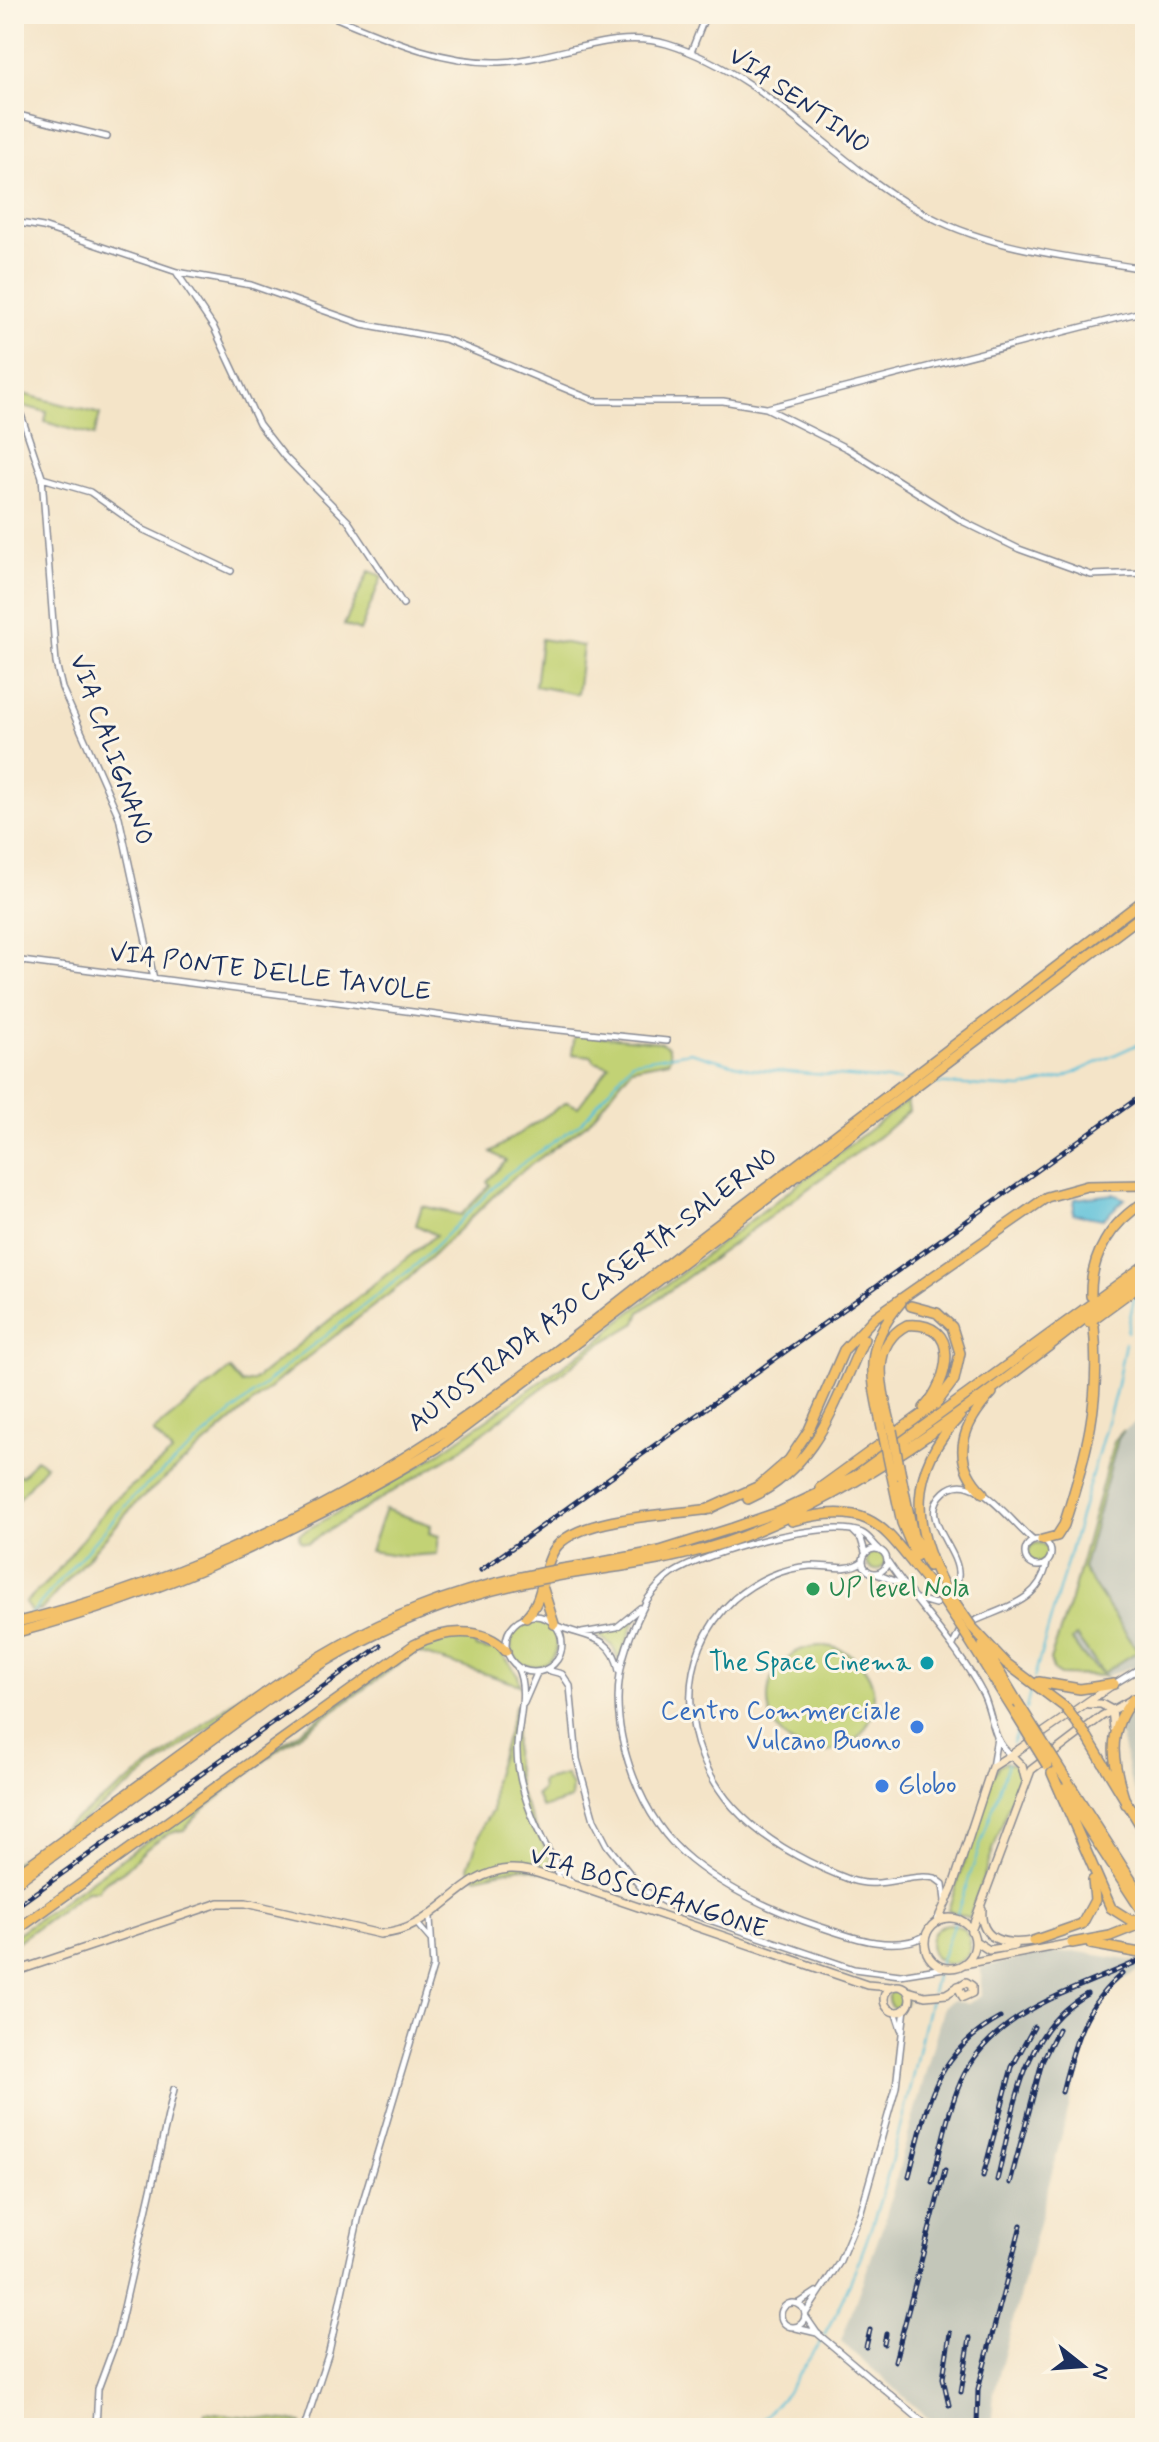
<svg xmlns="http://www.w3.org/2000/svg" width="1159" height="2442" font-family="Mynerve,sans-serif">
<rect width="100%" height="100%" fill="#fcf5e5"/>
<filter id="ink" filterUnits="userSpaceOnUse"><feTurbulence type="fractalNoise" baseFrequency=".0125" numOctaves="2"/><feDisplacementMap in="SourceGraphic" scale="16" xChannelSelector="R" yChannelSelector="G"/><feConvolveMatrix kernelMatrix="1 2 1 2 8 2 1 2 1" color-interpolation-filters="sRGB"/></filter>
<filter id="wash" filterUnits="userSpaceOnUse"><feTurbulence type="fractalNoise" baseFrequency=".006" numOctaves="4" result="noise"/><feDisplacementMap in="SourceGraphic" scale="32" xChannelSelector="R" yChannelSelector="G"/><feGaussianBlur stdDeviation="1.8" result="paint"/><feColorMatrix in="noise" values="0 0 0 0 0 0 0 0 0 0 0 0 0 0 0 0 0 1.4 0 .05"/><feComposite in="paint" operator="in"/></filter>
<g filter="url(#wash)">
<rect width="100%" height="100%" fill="#f4e4c8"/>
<path fill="#c3c6b9" d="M1145 1415V1687L1131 1667 1103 1677 1058 1674 1050 1663 1070 1603 1114 1441 1118 1435Z
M1145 1693V1796L1143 1792 1137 1796 1130 1780 1120 1729 1134 1704Z
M1079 1952 1145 1963V1967L1116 1984 1092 2020 994 2393 991 2428H939L841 2341 884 2223 944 2006 954 2000 968 2004 981 1995V1968L1039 1953Z"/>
<path fill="#c2d274" stroke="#6e8069" stroke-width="2" d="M15 392 100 414 94 436 45 422 47 412 19 405Z
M369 571 382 576 360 631 344 625Z
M541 639 583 646 577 694 535 686Z
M575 1034 660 1042 668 1047 671 1056 668 1061 632 1068 588 1123 510 1180 407 1280 291 1370 135 1504 42 1609 31 1612 25 1603 54 1575 110 1504 172 1453 153 1432 226 1372 230 1370 242 1384 253 1381 436 1235 416 1225 422 1206 461 1215 490 1185 487 1181 506 1161 491 1152 567 1102 578 1107 609 1066 594 1061 591 1056 572 1054Z
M907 1101 909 1111 881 1135 640 1312 636 1323 597 1346 456 1453 308 1543 300 1541 299 1534 422 1465 605 1336 619 1321Z
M1124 1430 1118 1439 1083 1569 1138 1651 1103 1673 1076 1636 1072 1640 1083 1656 1105 1676 1060 1675 1054 1671 1050 1660 1070 1603 1114 1441Z
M36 1459 46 1465 14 1505V1473L22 1476Z
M385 1509 431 1525 429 1533 439 1536 437 1554 404 1556 370 1551Z
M1028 1553a10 10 0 1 1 20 0a10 10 0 1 1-20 0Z
M867 1561a9 9 0 1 1 18 0a9 9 0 1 1-18 0Z
M637 1615 619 1662 612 1645 597 1635 621 1628Z
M511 1644a23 23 0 1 1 46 0a23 23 0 1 1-46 0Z
M454 1636 470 1637 476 1647 489 1650 496 1646 518 1675 520 1685 416 1652 274 1753 199 1813 184 1830C161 1832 143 1852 127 1868 116 1878 105 1877 98 1891H87L14 1944V1936L419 1646Z
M768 1699a53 53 0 1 1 106 0a53 53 0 1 1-106 0Z
M266 1685 14 1871V1863L161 1758 248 1689Z
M516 1704 514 1757 519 1791 555 1870 549 1873 521 1867 476 1877 468 1867 484 1823 492 1811 493 1782Z
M1005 1762 1016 1765 1019 1776 969 1918 948 1910 991 1780 999 1765Z
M566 1775 572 1787 571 1799 542 1808 536 1795 542 1790 541 1781Z
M930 1944a20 20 0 1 1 40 0a20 20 0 1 1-40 0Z
M888 1999a9 9 0 1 1 18 0a9 9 0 1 1-18 0Z
M205 2412 302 2423 300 2428H203Z"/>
<path fill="#5bc0d9" stroke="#3b789c" stroke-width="2" d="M1114 1194 1125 1199 1103 1219 1073 1214 1075 1199Z"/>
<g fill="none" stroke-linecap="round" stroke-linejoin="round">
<path stroke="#5bc0d9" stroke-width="2" d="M927 1083 1022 1088 1063 1078 1145 1041
M1141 1264 1145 1242
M1127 1332 1135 1294
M30 1615 132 1498 291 1362 416 1265 506 1175 582 1122 632 1062 690 1052 750 1069 900 1081
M1034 1678 1115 1394 1125 1343
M1026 1709 1031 1688
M1013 1743 1019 1726
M939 1966 1008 1764
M932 1993 937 1972
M824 2335C881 2234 904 2111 930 1999
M754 2428 785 2395 821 2341"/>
</g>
</g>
<g filter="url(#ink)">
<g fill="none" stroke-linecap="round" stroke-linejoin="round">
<g stroke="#888a93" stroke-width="8">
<path id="street" d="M327 14C381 36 440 64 500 62 556 60 612 28 667 44 766 74 831 161 918 210 987 250 1068 256 1145 269
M691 52 706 14
M14 69 15 65
M14 114 107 137
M14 176 22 147
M14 222 43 227 177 272 251 285 362 324 445 339 595 401H723L766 408 848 449 964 522 1019 549 1091 575 1145 573
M177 273 214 328 259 424 284 456 348 521 403 604
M14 394 42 477 56 663 62 688 119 817 154 979
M767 408 1145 311
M42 478 90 492 144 530 231 571
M14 960 521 1026 667 1041
M853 1531 861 1539 865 1552
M1025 1553a13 13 0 1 1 26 0a13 13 0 1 1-26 0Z
M863 1561a12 12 0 1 1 24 0a12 12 0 1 1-24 0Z
M863 1561C848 1573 828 1565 810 1566 782 1568 755 1581 734 1599 672 1655 681 1748 733 1807 764 1841 808 1864 851 1880 880 1890 907 1873 935 1878L943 1884 945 1901
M888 1562C918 1607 957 1645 983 1694 993 1714 992 1742 1011 1755
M877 1574 901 1584
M918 1599 935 1604C999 1570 906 1526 944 1492 974 1465 1013 1526 1034 1541
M647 1600C635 1624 624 1647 620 1674 610 1737 641 1820 691 1860 728 1890 776 1912 821 1927 853 1938 895 1953 927 1935
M647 1600C654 1590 662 1581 672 1574 703 1553 827 1517 862 1533 869 1536 873 1544 879 1549
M506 1644a28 28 0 1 1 56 0a28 28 0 1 1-56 0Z
M970 1623C1004 1607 1039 1603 1047 1563
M555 1625C583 1638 613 1633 619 1671
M582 1633 617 1627 640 1608
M953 1645 962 1626
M517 1667C529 1691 518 1721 517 1747 516 1788 543 1853 572 1883
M547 1670 562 1674 570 1686 577 1759 594 1820 607 1845 643 1890 677 1909 854 1969 900 1975 944 1968
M1114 1684 1145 1665
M1134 1699 1145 1690
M524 1703 537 1673
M992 1767 997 1738
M555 1859 559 1880
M935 1924 940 1914
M418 1925 431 1940
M895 2011 901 2029
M781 2315a12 12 0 1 1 24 0a12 12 0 1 1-24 0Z
M798 2304 816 2292
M806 2313 839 2263 861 2211 896 2087 905 2008
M806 2317 817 2333 930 2428
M796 2328 817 2333
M96 2428 98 2389 117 2338 174 2089
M304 2428 329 2352 360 2211 433 1967 430 1918"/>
</g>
<g stroke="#888a93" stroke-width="10">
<path id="secondary" d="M1129 14 1145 21
M1089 1704H1101L1112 1710 1114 1728
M1011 1755 1112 1685
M982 1909C979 1942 1007 1945 1033 1941
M940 1915 952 1889 992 1767 1011 1755 1022 1766 1025 1778
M925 1943a25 25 0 1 1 50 0a25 25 0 1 1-50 0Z
M971 1931 1031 1770 1102 1716 1133 1699
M975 1941 989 1950 1015 1946
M964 1964 1072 1943
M14 1972 219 1903H246L380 1934C437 1931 458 1872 510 1869 529 1868 547 1877 565 1882L867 1985 891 1987
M884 1999a13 13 0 1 1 26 0a13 13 0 1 1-26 0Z
M908 1991 925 1996 947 1994
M946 1994 966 1982 972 1986V1993L963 1997 958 1986"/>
</g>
<g stroke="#888a93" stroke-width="12">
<path id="highway" d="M1091 1296C1090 1256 1111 1222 1145 1202
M1089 1322 1145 1281
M892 1430C884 1395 866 1346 907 1325 963 1321 949 1381 924 1408
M883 1433C872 1378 861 1349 901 1302
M901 1476 913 1535 929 1566
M893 1481 902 1523 916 1556
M820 1488 936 1404 954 1380 960 1353 952 1327 937 1313 911 1306
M983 1493C949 1459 962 1425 992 1393
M748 1499C818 1467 834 1403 864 1339
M706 1510 759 1486 789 1460 809 1430 844 1350 875 1317 1047 1197 1087 1186 1145 1185
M792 1521C883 1496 886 1538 938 1593
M1042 1540 1057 1536 1064 1525C1087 1453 1101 1402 1094 1326
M587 1565 660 1551 733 1528 779 1512 855 1476 1145 1265
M587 1571C639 1564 692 1556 741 1537 892 1479 1016 1368 1145 1273
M945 1588C911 1525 908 1470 960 1416
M543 1589 554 1624
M526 1617C545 1599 541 1571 554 1550 575 1516 672 1515 710 1509
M14 1623C161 1587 303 1524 430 1441 526 1378 616 1303 707 1233 854 1122 999 1011 1145 899
M972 1627 1006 1663 1066 1708
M14 1633C167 1593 302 1529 437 1448L1145 913
M965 1633 1015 1713
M983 1645 1018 1703
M1039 1682 1080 1689 1114 1684
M1088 1738 1145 1833
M1054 1760 1145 1902
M1052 1773 1111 1908 1130 1920 1145 1921
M1062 1788 1145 1916
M1126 1804C1113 1765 1105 1733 1133 1699
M14 1876 264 1694
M14 1884 268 1699
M14 1932 414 1645C442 1630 484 1625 506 1651
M1033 1941 1082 1924 1095 1900 1093 1880
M1072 1943 1110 1936 1145 1922
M1091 1944 1145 1954"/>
</g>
<use href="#street" stroke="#fff" stroke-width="5"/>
<use href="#secondary" stroke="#fbe6c3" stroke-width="7"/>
<use href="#highway" stroke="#f4c16a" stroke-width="9"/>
<g stroke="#1b2f5e" stroke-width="5">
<path id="rail" d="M481 1570 1145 1093
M14 1908 380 1646
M1062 2092C1074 2045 1083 2006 1122 1974
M909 2176C927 2108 932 2055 1000 2018
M983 2176 1012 2067 1034 2027
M997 2180C1014 2113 1020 2031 1087 1994
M932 2182C941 2149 947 2113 961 2081 993 2009 1080 1989 1145 1958
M1010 2183 1042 2062 1058 2029
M884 2344 886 2334
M866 2347 870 2330
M895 2361 945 2170
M961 2392 970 2338
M949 2405 943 2378 950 2333
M977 2426 978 2389 1021 2225"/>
</g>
<use href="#rail" stroke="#fcf5e5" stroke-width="2" stroke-dasharray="6" stroke-linecap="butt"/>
<g stroke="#888a93" stroke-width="12" stroke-linecap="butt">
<path id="highway-bridge" d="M892 1430 901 1476
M883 1433 893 1481
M945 1588 972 1627
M938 1593 965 1633
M264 1694C367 1620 462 1583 587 1565
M268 1699C370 1626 464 1589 587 1571
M1018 1703 1054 1760
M1066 1708 1088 1738
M1015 1713 1047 1765"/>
</g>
<use href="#highway-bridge" stroke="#f4c16a" stroke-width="9"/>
</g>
</g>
<circle fill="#2e9e5b" stroke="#fcf5e5" stroke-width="3" cx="813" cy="1589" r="8"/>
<circle fill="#0f9aa8" stroke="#fcf5e5" stroke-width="3" cx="927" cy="1663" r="8"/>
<g fill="#3f7fe0" stroke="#fcf5e5" stroke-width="3">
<circle cx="917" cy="1727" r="8"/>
<circle cx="882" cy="1786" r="8"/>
</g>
<g text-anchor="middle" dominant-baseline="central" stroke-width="6" stroke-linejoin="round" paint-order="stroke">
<g font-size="26" fill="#1b2f5e" stroke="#fcf5e5">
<text transform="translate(799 101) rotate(35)">VIA SENTINO</text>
<text transform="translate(111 750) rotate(70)">VIA CALIGNANO</text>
<text transform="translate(270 973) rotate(7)">VIA PONTE DELLE TAVOLE</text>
<text transform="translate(593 1290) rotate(-37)">AUTOSTRADA A30 CASERTA-SALERNO</text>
<text transform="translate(648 1893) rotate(18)">VIA BOSCOFANGONE</text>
</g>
<g font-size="26" fill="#27864d" stroke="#fcf5e5" text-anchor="start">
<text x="829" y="1589">UP level Nola</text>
</g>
<g font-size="26" fill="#0d838f" stroke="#fcf5e5" text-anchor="end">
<text x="911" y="1663">The Space Cinema</text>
</g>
<g font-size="26" fill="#366cbe" stroke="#fcf5e5" text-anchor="end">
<text x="901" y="1712">Centro Commerciale<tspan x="901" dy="30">Vulcano Buono</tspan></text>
<text x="898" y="1786" text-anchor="start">Globo</text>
</g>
</g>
<rect width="1159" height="2442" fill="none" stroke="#fcf5e5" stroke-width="48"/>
<g transform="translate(1083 2366) rotate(107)" stroke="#fcf5e5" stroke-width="6" paint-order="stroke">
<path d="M0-6L14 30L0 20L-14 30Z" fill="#1b2f5e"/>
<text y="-12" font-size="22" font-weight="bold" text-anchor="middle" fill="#1b2f5e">N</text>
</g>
</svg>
